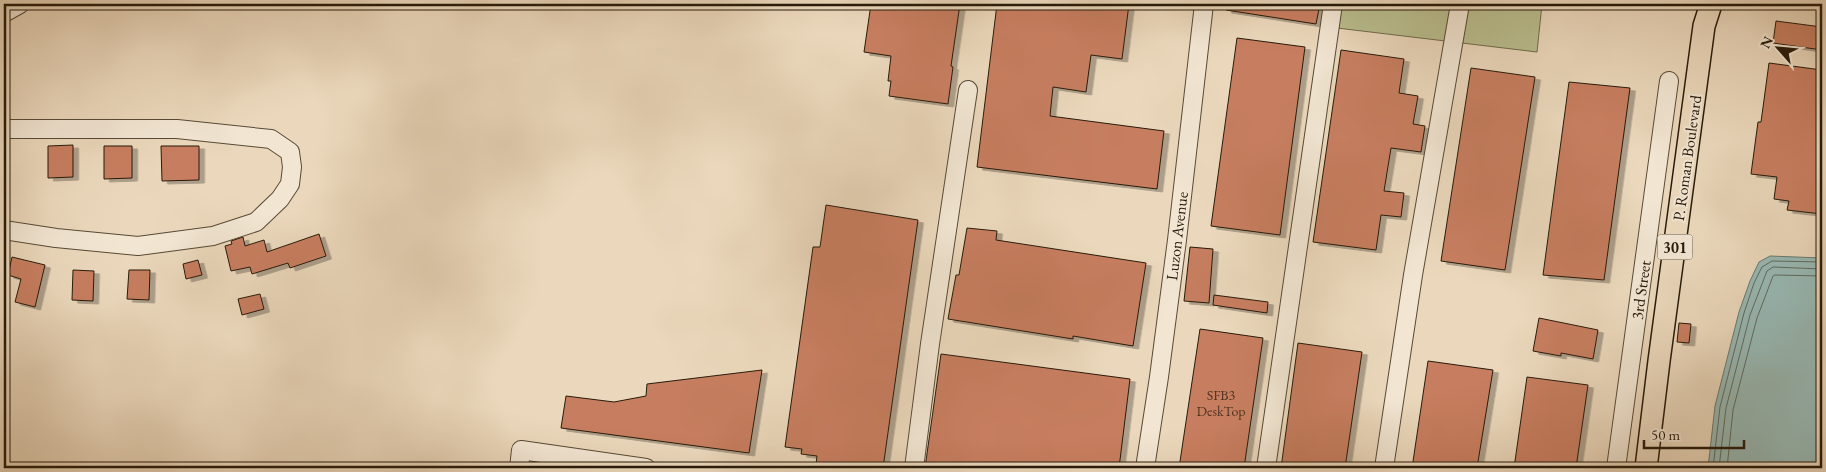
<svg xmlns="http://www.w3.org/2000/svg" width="1826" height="472" font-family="'EB Garamond',serif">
<defs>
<filter id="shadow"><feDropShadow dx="5.5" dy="3" stdDeviation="0" flood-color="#0004"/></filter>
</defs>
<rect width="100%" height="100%" fill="#ebd8bc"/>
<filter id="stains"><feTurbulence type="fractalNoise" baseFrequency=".004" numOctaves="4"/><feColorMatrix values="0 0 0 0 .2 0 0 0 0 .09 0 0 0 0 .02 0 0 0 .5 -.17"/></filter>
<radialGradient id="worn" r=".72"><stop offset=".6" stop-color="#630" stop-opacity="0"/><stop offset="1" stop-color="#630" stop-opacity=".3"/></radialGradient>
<path fill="#babe8f" stroke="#706c4c" d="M1341 4H1542L1537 52 1337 28Z"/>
<path fill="#98b9b4" stroke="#6b7970" d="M1770 256 1822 258V468H1708L1715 406 1739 312 1750 281 1759 262Z"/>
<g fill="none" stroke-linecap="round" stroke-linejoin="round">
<path stroke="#606a5f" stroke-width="1" d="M1713 468 1720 407 1744 313 1754 283 1762 267 1772 261 1822 262
M1719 468 1726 408 1750 315 1767 271 1773 267 1822 269
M1727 468 1733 410 1757 318 1773 276 1775 275 1822 276"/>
</g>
<path fill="#c77e61" stroke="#271a0a" filter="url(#shadow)" d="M871 4H960L951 66 953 67 948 104 889 96 891 81H888L891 56 864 52Z
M997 4H1129L1122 59 1091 55 1086 92 1053 87 1050 116 1164 131 1157 189 977 167Z
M1226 4H1320L1316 24 1226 10Z
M1776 21 1822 27V50L1773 43Z
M1237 38 1305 47 1280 235 1211 226Z
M1341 50 1404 59 1399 93 1418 96 1413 124 1425 126 1421 152 1391 148 1384 191 1404 193 1401 217 1381 215 1376 250 1313 242Z
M1769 63 1822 70V214L1787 210 1789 201 1774 199 1777 177 1751 174 1758 122H1761Z
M1471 68 1535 77 1505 270 1441 261Z
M1569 82 1630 88 1604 280 1543 275Z
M73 145V177L48 178V146Z
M104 146H132V178L104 179Z
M161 146H199V180L162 181Z
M826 205 918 220 883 468H846L816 464 817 456 801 454 802 449 785 447 813 247H820Z
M967 228 997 231 996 240 1146 263 1133 346 1073 336V339L948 319 956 275H959Z
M319 234 326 256 290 268 288 263 252 274 250 267 231 271 225 246 232 244 231 241 243 237 245 246 264 240 267 252Z
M1190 247 1213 249 1209 303 1184 301Z
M12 257 45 265 35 307 15 302 21 279 8 275Z
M198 260 202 275 186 279 183 264Z
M73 270 94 271 93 301 72 300Z
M129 270H150L149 300 127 299Z
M260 294 264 309 242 315 238 299Z
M1214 295 1268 302 1267 313 1213 305Z
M1539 318 1598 330 1593 359 1561 353V356L1533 351Z
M1679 323 1691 324 1689 343 1677 342Z
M1200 329 1263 338 1244 468H1179Z
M1298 343 1362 352 1345 468H1281Z
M941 354 1130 379 1119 468H925Z
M1428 361 1493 370 1477 468H1412Z
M762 370 749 453 561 428 566 396 614 402 646 396 647 384Z
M1527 377 1588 385 1576 468H1514Z"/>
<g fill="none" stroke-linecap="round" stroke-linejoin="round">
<g stroke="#584a36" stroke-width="20">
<path id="minor" d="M4 13 20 4
M4 129H177L271 139 290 152 292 167 290 184 280 199 256 222 213 236 138 246 56 238 4 230
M519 468 521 450 646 468
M914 468 930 344 968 90
M1145 468 1159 377 1177 240 1204 4
M1266 468 1333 4
M1384 468 1413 275 1460 4
M1616 468 1669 81"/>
</g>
<g stroke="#271a0a" stroke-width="24">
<path id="major" d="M1646 468 1659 361 1704 26 1711 4"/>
</g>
<use href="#minor" stroke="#f2e6d3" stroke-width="18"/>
<use href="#major" stroke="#ebd8bc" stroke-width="21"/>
</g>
<g text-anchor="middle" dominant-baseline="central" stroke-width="4" stroke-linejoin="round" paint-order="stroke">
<g font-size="14" fill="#4f3320">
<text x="1221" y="395">SFB3<tspan x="1221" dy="16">DeskTop</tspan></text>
</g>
<rect fill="#f2e6d3" stroke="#645746" stroke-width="1" x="1657.5" y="234.5" width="35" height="25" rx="4"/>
<g font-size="15" font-weight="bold" fill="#271a0a">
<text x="1675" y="247">301</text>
</g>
<g font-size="16" fill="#271a0a" stroke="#f2e6d3">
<text transform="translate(1687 158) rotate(-82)">P. Roman Boulevard</text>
<text transform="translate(1177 236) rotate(-83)">Luzon Avenue</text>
<text transform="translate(1641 290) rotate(-82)">3rd Street</text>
</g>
</g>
<rect width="1826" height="472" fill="none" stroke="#ebd8bc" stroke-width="20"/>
<rect x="5" y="5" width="1816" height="462" fill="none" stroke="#271a0a" stroke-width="2.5"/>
<rect x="10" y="10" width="1806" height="452" fill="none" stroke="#271a0a"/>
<g transform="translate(1778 48) rotate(297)" stroke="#f2e6d3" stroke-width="4" paint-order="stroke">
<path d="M0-4L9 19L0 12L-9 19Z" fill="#271a0a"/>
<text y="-8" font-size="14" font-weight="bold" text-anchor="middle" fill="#271a0a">N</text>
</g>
<path d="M1644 440v8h100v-8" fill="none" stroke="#271a0a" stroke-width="2.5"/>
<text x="1651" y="440" font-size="15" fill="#271a0a" stroke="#f2e6d3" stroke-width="4" paint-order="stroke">50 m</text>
<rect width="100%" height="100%" filter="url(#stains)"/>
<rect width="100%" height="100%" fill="url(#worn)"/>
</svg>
